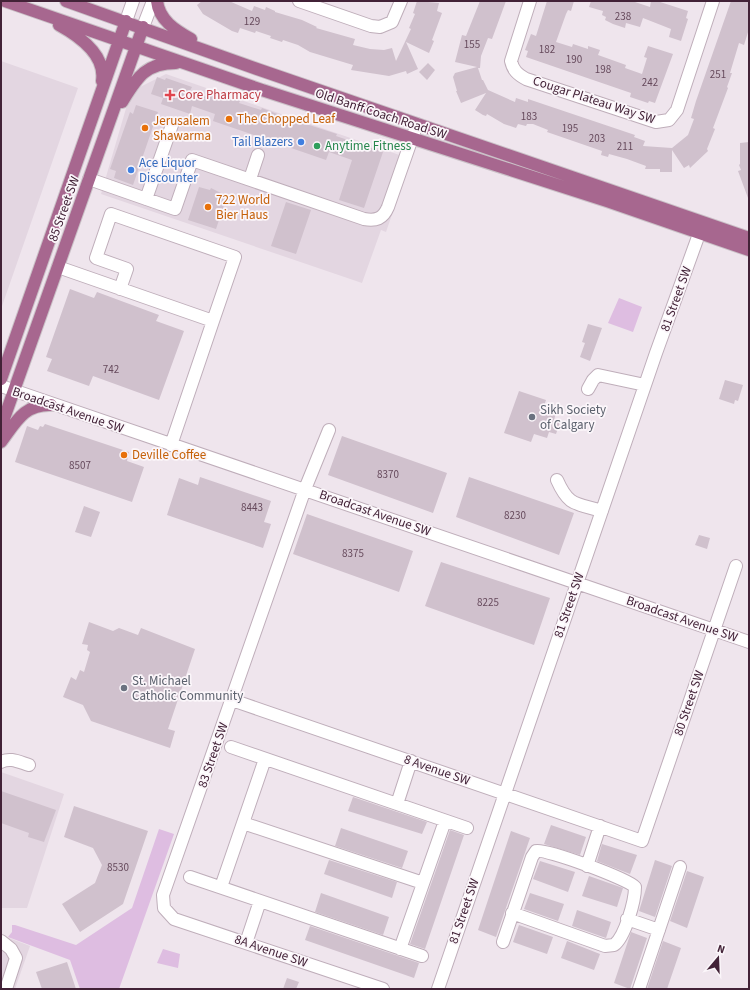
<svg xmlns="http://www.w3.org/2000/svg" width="750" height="990" font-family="'Source Sans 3',sans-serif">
<rect width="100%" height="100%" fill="#efe5ed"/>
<path fill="#e3d6e1" d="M1 61 78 88 1 309Z
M166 74 411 159 386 232 381 230 362 283 101 194 127 105 140 87Z
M1 772 64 794 27 908H1Z
M1 935 30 946 15 989H1Z"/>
<path fill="#debde1" d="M619 298 642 307 633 332 608 323Z
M159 829 174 834 119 989H80L70 960 8 937 12 932V925H15L76 945 132 908Z
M163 949 180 954 178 968 157 963Z"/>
<path fill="#d0c1cd" d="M202 1H229L252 11 254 6 265 10 266 7 275 11V12L302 20 317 27 316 28 355 39 353 45 370 49 384 50 392 48 396 61 411 29 409 28 415 14 413 13 417 1 439 3 437 11 442 13 432 40 434 41 429 53 406 42 418 69 407 74 406 71 389 76 351 70 353 65 310 52 298 45 283 40 282 42 270 38 271 36 256 31 255 33 240 28 238 33 232 31 203 14 197 5Z
M480 1H506L492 39 488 38 481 56 480 68H478L482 80H483L488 90 515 102 516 98 528 102V99L635 135 634 137 645 141 643 146 672 148 688 135 694 119 691 118 696 101 731 1H749V29L744 45 739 43 730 73H732L727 87 728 88 713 128 715 129 707 149 708 151 690 168 689 165 684 168 672 150V172H660V169H645L646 166 627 159 609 154 608 157 601 155 602 151 547 132 548 130 533 124H527L526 126 518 124 516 128 504 124 487 114 486 116 483 115 475 110 486 93 461 103 456 91H457L453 77 455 73 477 67 455 62 462 35 466 36Z
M547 1H574L571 11 568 10 566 14 556 42 572 47 573 44 588 49V46L600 50 598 55 626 65 625 68 642 74 647 58 644 57 648 46 673 54 655 103 649 101 648 103 630 97 631 93 526 57 528 51 525 50 531 34 536 36Z
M591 1H632L650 7 651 1H657L688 11 686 18 688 19 681 41 669 37 671 29 643 18 640 27 626 23 625 28 613 24 605 20 606 17 602 15 603 11 589 7Z
M428 63 435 70 427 80 419 72Z
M157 77 165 80 166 78 192 87 190 91 209 97 211 93 228 99 229 97 240 101 239 103 261 110 262 108 300 123V122L337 134 336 136 383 152 364 208 339 200 352 160 329 152 326 160 213 121 215 114 192 106 190 114 161 104 163 98 151 94Z
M136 105 158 112 133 185 114 178 116 171 110 169 130 112 133 114Z
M749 142V198H748L738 171 741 170 739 165 740 164V143Z
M199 187 210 190 211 188 227 196 216 229 188 220Z
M286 202 311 210 296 254 271 246Z
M70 289 94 298 97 292 159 315 156 321 184 331 159 400 93 376 89 386 47 371 52 359 46 357Z
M588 324 602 328 590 361 580 357 585 343 582 342Z
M725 380 743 385 738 401 735 400 734 404 719 399Z
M519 391 546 400 543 409 556 413 554 420 560 422 556 434 549 432 547 438 534 434 531 442 504 433Z
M45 424 129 452 127 461 144 467 132 502 15 462 27 426 38 430 40 426 43 427Z
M342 436 447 473 433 513 328 475Z
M200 477 271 501 264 522 271 524 263 548 167 515 179 478 198 485Z
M469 477 574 513 559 555 456 517Z
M84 506 100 512 91 537 75 532Z
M307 514 413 551 399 592 293 554Z
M699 535 710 538 707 549 695 545Z
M441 562 550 598 534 645 425 606Z
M89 622 113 631 119 628 138 635 141 628 195 649 168 729 175 731 170 748 91 721 83 705 63 697 71 677 76 680 80 670 84 672 90 652 87 650 88 645 82 644Z
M1 791 56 810 44 842 28 837 29 833 1 823Z
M353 797 427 822 422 834 348 811Z
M74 806 148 831 123 904 80 932 62 904 95 883 102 865 93 848 64 837Z
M551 825 586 837 580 855 544 844Z
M341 828 408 851 402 868 335 846Z
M450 830 464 835 425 949 410 944Z
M511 831 530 838 496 937 478 930Z
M602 844 637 855 630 874 597 861Z
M329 860 397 882 392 898 324 874Z
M655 860 672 866 655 917 639 911Z
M540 861 575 872 568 892 533 879Z
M687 871 704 877 687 928 670 921Z
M589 876 623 888 617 907 582 896Z
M321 893 389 917 383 935 315 912Z
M530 893 564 904 558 921 524 909Z
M577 910 611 922 606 938 572 926Z
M519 925 553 937 547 954 513 942Z
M310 926 419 963 414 978 305 940Z
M631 932 647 938 630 989 614 983Z
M567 941 600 954 594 970 561 958Z
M663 941 681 948 667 989H647Z
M67 962 76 989H42L36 972Z
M287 978 299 982 296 989H283Z"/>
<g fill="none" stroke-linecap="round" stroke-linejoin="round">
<g stroke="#bfaeba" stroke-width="14">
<path id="minor" d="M299 1 371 26 380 27 392 22 401 1
M530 1 511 61C513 70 517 74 526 79L656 122 669 120 677 110 713 1
M126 21 133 1
M143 27 153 1
M89 179 175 209 192 160 364 219C376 221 383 219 388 207L417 124
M250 179 258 155
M146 199 172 125
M58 267 213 321 171 445
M120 289 127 269 96 258 111 214 235 257 213 321
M1 386 749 642
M588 389 593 380 598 375 645 385
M329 430 305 489 163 895 164 908 174 919 383 989
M557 480C569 507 576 503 602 511
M232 700 642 841 736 566
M231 747 467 828
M1 762C10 757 19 762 29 765
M397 804 411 761
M243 823 423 883
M587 866 600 826
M190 877 422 956
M221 887 265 759
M627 919 659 930
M1 941 11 949 16 958 6 989
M503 942 532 857 536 851C545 848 628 879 635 887 635 901 625 937 614 945L605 946 512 913
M246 943 260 901
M400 949 445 821
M438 989 656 353 703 223
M639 989 680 867"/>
</g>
<g stroke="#cac1c7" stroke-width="14">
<path id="major" d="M5 1 262 90 607 201 749 250
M66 1 257 69 749 238
M157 1C159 20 175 30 191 39
M59 25C79 36 106 55 102 81
M122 102C137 78 145 63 176 63
M1 379 126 21
M1 427 143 27
M1 442C16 422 24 404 51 405"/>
</g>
<use href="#minor" stroke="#fff" stroke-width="12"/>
<use href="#major" stroke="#a7678f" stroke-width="12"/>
</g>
<path fill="#e0444e" stroke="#fbf6fa" stroke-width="1.5" d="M168 89h4v4h4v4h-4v4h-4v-4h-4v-4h4z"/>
<g fill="#e8710a" stroke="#fbf6fa" stroke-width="1.5">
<circle cx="229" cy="119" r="4"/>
<circle cx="145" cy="128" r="4"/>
<circle cx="208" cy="207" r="4"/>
<circle cx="124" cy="455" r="4"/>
</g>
<g fill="#3f7fe0" stroke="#fbf6fa" stroke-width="1.5">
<circle cx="301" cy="142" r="4"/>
<circle cx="131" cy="170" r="4"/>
</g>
<circle fill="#2e9e5b" stroke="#fbf6fa" stroke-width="1.5" cx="317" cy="146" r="4"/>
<g fill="#6b7280" stroke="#fbf6fa" stroke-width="1.5">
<circle cx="532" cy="417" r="4"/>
<circle cx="124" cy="688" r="4"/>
</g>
<g text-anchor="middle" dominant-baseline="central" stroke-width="3.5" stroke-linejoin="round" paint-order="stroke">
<g font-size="11" fill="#664a5c">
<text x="623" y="16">238</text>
<text x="252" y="21">129</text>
<text x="472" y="44">155</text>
<text x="547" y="49">182</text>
<text x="574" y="59">190</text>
<text x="603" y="69">198</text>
<text x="718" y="74">251</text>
<text x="650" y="82">242</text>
<text x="529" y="116">183</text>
<text x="570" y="128">195</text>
<text x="597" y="138">203</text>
<text x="625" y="146">211</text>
<text x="111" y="369">742</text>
<text x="80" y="465">8507</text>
<text x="388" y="474">8370</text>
<text x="252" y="507">8443</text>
<text x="515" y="515">8230</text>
<text x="353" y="553">8375</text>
<text x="488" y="602">8225</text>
<text x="118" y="867">8530</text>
</g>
<g font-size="13" fill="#be3a42" stroke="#fbf6fa" text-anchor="start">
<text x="178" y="95">Core Pharmacy</text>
</g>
<g font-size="13" fill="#422237" stroke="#fbf6fa">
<text transform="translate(594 100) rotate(18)">Cougar Plateau Way SW</text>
<text transform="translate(381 114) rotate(18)">Old Banff Coach Road SW</text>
<text transform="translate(64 209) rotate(-70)">85 Street SW</text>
<text transform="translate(676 299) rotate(-70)">81 Street SW</text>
<text transform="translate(68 410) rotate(19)">Broadcast Avenue SW</text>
<text transform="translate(375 513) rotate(19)">Broadcast Avenue SW</text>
<text transform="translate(569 605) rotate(-71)">81 Street SW</text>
<text transform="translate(682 619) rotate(19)">Broadcast Avenue SW</text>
<text transform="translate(689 703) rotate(-71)">80 Street SW</text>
<text transform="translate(213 755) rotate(-71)">83 Street SW</text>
<text transform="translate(437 770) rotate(19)">8 Avenue SW</text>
<text transform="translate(464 911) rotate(-71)">81 Street SW</text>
<text transform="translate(271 951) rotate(19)">8A Avenue SW</text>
</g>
<g font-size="13" fill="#c56008" stroke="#fbf6fa" text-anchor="start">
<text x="237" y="119">The Chopped Leaf</text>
<text x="153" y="121">Jerusalem<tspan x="153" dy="15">Shawarma</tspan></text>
<text x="216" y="200">722 World<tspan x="216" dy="15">Bier Haus</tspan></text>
<text x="132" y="455">Deville Coffee</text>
</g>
<g font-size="13" fill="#366cbe" stroke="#fbf6fa" text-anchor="end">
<text x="293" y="142">Tail Blazers</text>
<text x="139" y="163" text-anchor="start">Ace Liquor<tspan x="139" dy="15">Discounter</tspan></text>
</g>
<g font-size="13" fill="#27864d" stroke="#fbf6fa" text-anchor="start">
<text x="325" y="146">Anytime Fitness</text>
</g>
<g font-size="13" fill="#5b616d" stroke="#fbf6fa" text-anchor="start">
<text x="540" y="410">Sikh Society<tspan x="540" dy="15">of Calgary</tspan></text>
<text x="132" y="681">St. Michael<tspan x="132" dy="15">Catholic Community</tspan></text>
</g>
</g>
<rect width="750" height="990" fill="none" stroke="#422237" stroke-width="4"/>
<g transform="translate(718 958) rotate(19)" stroke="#fbf6fa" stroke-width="3" paint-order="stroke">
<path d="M0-3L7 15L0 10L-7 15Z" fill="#422237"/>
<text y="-6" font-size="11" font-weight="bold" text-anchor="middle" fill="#422237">N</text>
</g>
</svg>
